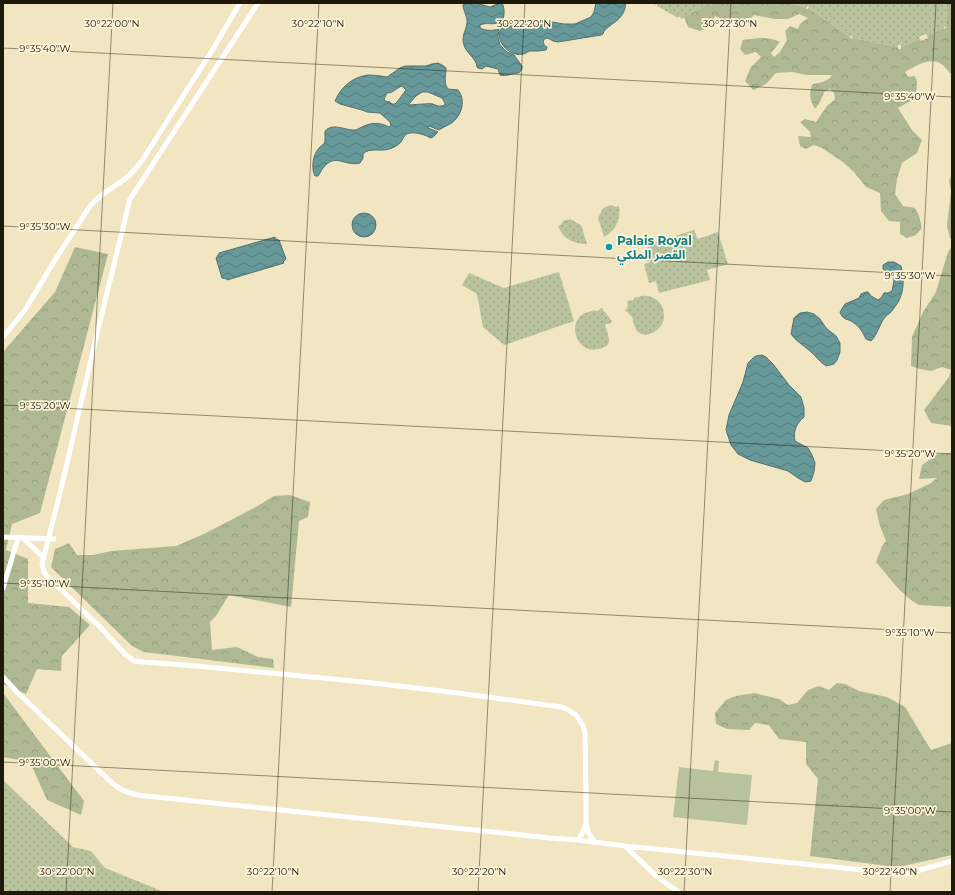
<svg xmlns="http://www.w3.org/2000/svg" width="955" height="895" font-family="Montserrat,'Noto Sans Arabic',sans-serif">
<defs>
<pattern id="grass-dots" width="8" height="8" patternUnits="userSpaceOnUse"><rect width="8" height="8" fill="#b8c39e"/><path d="M2 2h.1M6 6h.1" fill="none" stroke="#9ea787" stroke-width="1.8" stroke-linecap="round"/></pattern>
<pattern id="forest-crowns" width="20" height="18" patternUnits="userSpaceOnUse"><rect width="20" height="18" fill="#aeb994"/><path d="M2 6a3 3 0 1 1 6 0M12 15a3 3 0 1 1 6 0" fill="none" stroke="#959e7e"/></pattern>
<pattern id="water-waves" width="16" height="10" patternUnits="userSpaceOnUse"><rect width="16" height="10" fill="#67989a"/><path d="M0 5q4-4 8 0t8 0" fill="none" stroke="#547b7c"/></pattern>
</defs>
<rect width="100%" height="100%" fill="#f2e6c2"/>
<path fill="url(#grass-dots)" d="M652 3H710L681 19V17H678V18L657 6V5L656 4 655 5Z
M787 3H947L946 27 945 26 944 28 927 36 926 34 919 37 920 39 901 47V45H898V47L852 38 853 37 851 36 850 37 808 8 809 7 807 6 806 7Z
M611 205 615 207 619 206C621 219 616 231 604 237L598 218 603 208Z
M570 219 581 225 587 244C574 244 563 239 558 226L561 225 563 221Z
M694 230 698 239 718 232 728 264 707 270 710 280 659 293 656 281 649 283 644 264 650 262 647 245Z
M559 272 574 321 504 345 483 327 477 294 462 285 469 273 504 288Z
M641 296C666 293 673 326 650 334 646 335 641 335 638 332 634 328 634 322 632 317 630 314 627 313 625 310 628 309 627 307 628 305L627 304 628 303 627 301 634 300V298Z
M601 308 603 309V311H604L612 321V322L610 323 611 324H606L605 325C609 337 614 347 598 349 594 350 590 350 586 348 573 341 571 322 583 314 587 312 591 311 595 310V311H598Z
M3 780 73 847 91 851 105 868 164 892H3Z"/>
<path fill="url(#forest-crowns)" d="M710 3 711 5 713 3H787L806 7V9H808V8L850 37V38L851 39 852 38 898 47V49H901V47L920 39 921 41 928 38 927 36 944 28 945 29 946 28 947 3H952V73H950C947 70 943 64 938 62 927 59 915 66 905 72L908 77 915 76 917 82 916 98 898 108 912 130 922 140 917 153 902 163 897 179 895 194 903 206 915 208 919 216 922 228 916 235 907 238 900 234V222L889 221 881 211 880 193 866 187 854 172 843 162 822 148 814 145 806 149 800 146 798 136 811 137 810 132 800 122 805 119 816 122 827 106 835 99 834 93 830 89 824 92 820 102 815 109C810 101 808 92 813 84 821 83 827 81 832 76L830 75H807L792 72 776 73 766 84 753 90 745 81 751 67 761 57 756 52 745 55 740 49 743 40C755 38 769 36 780 42L771 53 774 57 780 52 787 40 785 31 790 26 798 29 800 24 808 18 799 14 788 19H774L754 15 746 23H731L715 16 711 26 700 31 688 27 684 17Z
M952 173V240L950 238 947 226 951 191 949 181Z
M952 246V426L931 423 924 410 949 377 951 370 942 367 931 371 920 369 911 366 912 337 923 312 936 292 948 252Z
M75 247 108 254 40 513 12 524 6 550 28 559V603L69 607 90 625 62 656 61 671 37 669 26 694 3 684V352L55 292Z
M952 453V607L919 605C902 596 888 576 876 562L882 546 886 541 880 526 876 509 884 500 908 494 931 483 937 478 919 479 922 465 938 454Z
M290 495 310 502 308 517 299 521 291 607 229 595 216 616 210 622 212 650 237 647 258 657 273 659 274 668 144 652 132 646 51 567 55 549 69 543 77 555H93L111 551 176 546 206 533 254 508 274 496Z
M837 683 845 684 859 691 887 697 905 707 931 750 952 743V855L903 866H888L810 856 818 779 806 764V742L779 739 769 725 755 723 749 730 727 729 716 724 715 713 726 700 736 696 754 693 779 699 788 705 797 703 808 690 819 686 829 690Z
M3 693 84 801 81 815 47 800 30 762 3 757Z"/>
<path fill="#b8c39e" d="M715 760 719 761 718 772 752 775 747 825 673 817 679 767 713 771Z"/>
<path fill="url(#water-waves)" stroke="#51726f" fill-rule="evenodd" d="M465 3H476L490 7 500 3 503 5C505 11 505 22 497 23 491 25 488 22 480 25V28C486 31 492 31 499 29L498 37 500 45 507 52 514 55 522 66V69L519 73C512 73 506 77 500 75L498 69 486 66 482 69 478 68 477 67C477 59 466 53 464 45 461 36 466 31 467 23 468 18 463 10 463 5Z
M596 3H626C623 21 615 20 604 31L603 34 601 35 558 42 553 41 548 38 544 39C543 42 543 45 547 47L546 50 538 51H529C514 64 487 38 506 23L538 25 552 22 564 24H575L591 17 594 12Z
M438 63 442 65 446 68C446 75 443 82 448 89L458 90C466 100 462 114 453 122 449 125 443 127 439 130L429 126 428 128 438 132 433 137 431 138C425 135 417 132 410 133 403 134 404 139 400 143 397 146 393 148 389 149 381 152 369 147 363 154V158L360 163C344 167 336 152 323 168 321 170 320 174 318 176H315C310 166 314 149 324 144L325 141V131C334 122 345 131 356 130 359 129 361 127 364 126 373 122 382 123 389 127L391 126 390 122 380 113 367 112 362 110 340 104 335 101 336 99C342 86 353 77 368 75 374 75 381 76 387 77L400 68 405 66H426L432 64ZM402 86 406 90 397 102 395 104H392L390 102 385 101 384 99 387 93C394 93 396 88 402 86ZM422 92H428L442 98 445 103V105C438 107 438 106 433 104 431 103 411 105 409 105V104L416 96Z
M352 225a12 12 0 1 1 24 0a12 12 0 1 1-24 0Z
M275 237V239H277L278 240H279L286 259 283 262 284 263 227 280V279L222 278 216 258 217 257 218 255 219 254V253Z
M888 262H894L901 266C905 281 904 296 894 308 892 312 888 314 885 317 879 325 878 334 871 341L866 339C863 333 860 327 854 323 848 318 843 321 840 312L845 304 859 298 861 294 866 292H868L871 296 878 300 881 298 884 293H888L892 291 894 281 892 274 883 269V265Z
M807 312 814 314 820 319 826 328 836 336 840 343V352L837 360 834 364 826 366C820 362 816 356 810 351 803 345 796 341 791 334L794 318 800 313Z
M762 355 766 357 773 364 789 385 801 397 804 408V417C796 424 793 431 795 441L808 448 812 455 815 463 814 472 811 481 805 482 798 478 788 471 750 460 738 454 731 445 726 430 729 415 743 382 748 363 753 358 756 356Z"/>
<g fill="none" stroke-linecap="round" stroke-linejoin="round">
<path stroke="#fff" stroke-width="5" d="M258 3 130 199 96 338 61 489 42 564 44 572 47 576 101 628 125 654 134 661 144 662 196 666 364 682 458 693 562 707 568 710 576 715 583 726 585 732 586 798V824L589 834 595 842
M3 337 25 310 55 260 90 206C101 193 113 188 126 178 133 173 138 166 143 159L213 49 240 3
M3 537 54 539
M23 538 44 558
M3 588 18 538
M3 677 18 693 111 782C120 790 126 792 137 795L550 838 578 840 625 846 655 875 678 892
M578 840 582 834 586 824
M625 846 902 874 913 872 952 861"/>
</g>
<path fill="none" stroke="#1d190c" stroke-width="1" stroke-opacity="0.45" d="M3 48 952 97M3 226 952 276M3 405 952 454M3 583 952 633M3 762 952 812M66 892 113 3M272 892 319 3M478 892 525 3M684 892 731 3M890 892 936 3"/>
<circle fill="#0f9aa8" stroke="#fdf3d7" stroke-width="1.5" cx="609" cy="247" r="4"/>
<g text-anchor="middle" dominant-baseline="central" stroke-width="3.5" stroke-linejoin="round" paint-order="stroke">
<g font-size="12" font-weight="bold" fill="#0d838f" stroke="#fdf3d7" text-anchor="start">
<text x="617" y="240">Palais Royal<tspan x="617" dy="14">القصر الملكي</tspan></text>
</g>
</g>
<g font-size="10" text-anchor="middle" fill="#1d190c" stroke="#fdf3d7" stroke-width="3.5" stroke-linejoin="round" paint-order="stroke">
<text x="112" y="27">30°22'00"N</text>
<text x="318" y="27">30°22'10"N</text>
<text x="524" y="27">30°22'20"N</text>
<text x="730" y="27">30°22'30"N</text>
<text x="45" y="52">9°35'40"W</text>
<text x="910" y="100">9°35'40"W</text>
<text x="45" y="230">9°35'30"W</text>
<text x="910" y="279">9°35'30"W</text>
<text x="45" y="409">9°35'20"W</text>
<text x="910" y="457">9°35'20"W</text>
<text x="45" y="587">9°35'10"W</text>
<text x="910" y="636">9°35'10"W</text>
<text x="45" y="766">9°35'00"W</text>
<text x="910" y="814">9°35'00"W</text>
<text x="67" y="875">30°22'00"N</text>
<text x="273" y="875">30°22'10"N</text>
<text x="479" y="875">30°22'20"N</text>
<text x="685" y="875">30°22'30"N</text>
<text x="890" y="875">30°22'40"N</text>
</g>
<rect width="955" height="895" fill="none" stroke="#1d190c" stroke-width="8"/>
</svg>
